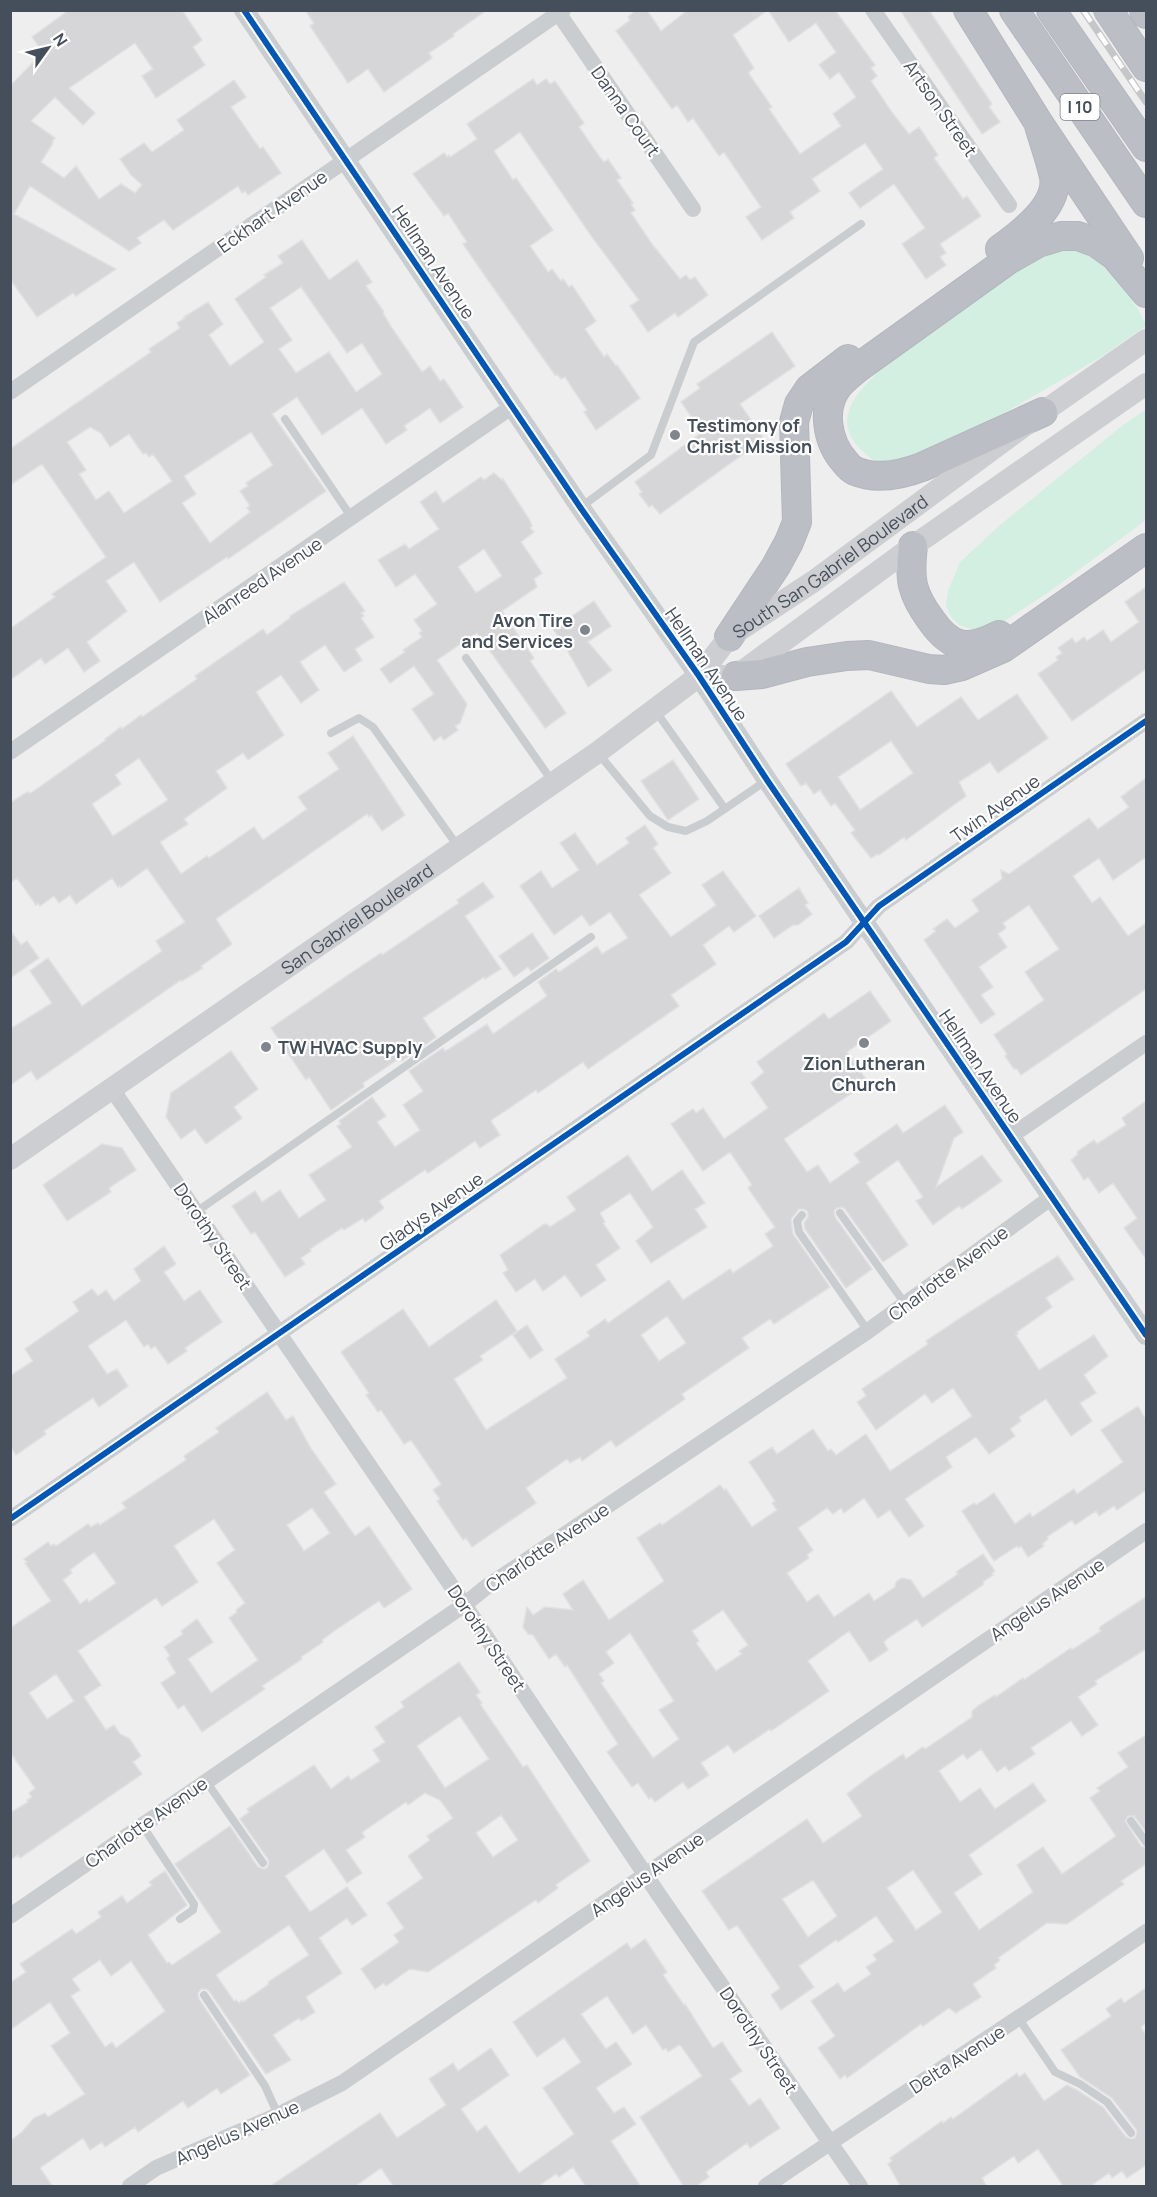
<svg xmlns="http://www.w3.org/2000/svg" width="1157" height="2197" font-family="Manrope,sans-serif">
<rect width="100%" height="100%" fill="#efeeee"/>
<path fill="#d2efe1" d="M1062 249C1068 250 1076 249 1081 251 1104 260 1139 304 1146 326L1101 357 975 430 922 457 879 464C828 430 845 403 882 368L1022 265 1043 254Z
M1146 409V520L1049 592 1003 622 989 628 974 630 959 625 951 617 946 606 948 591 960 562 1000 525 1118 429Z"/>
<path fill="#d6d6d9" stroke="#e0e0e1" stroke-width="1.5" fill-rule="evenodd" d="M69 10H182L202 40 193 47 205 65 156 98 142 76 153 69 135 43 69 88 95 113 83 125 55 97 31 121 55 138 52 142 53 143 41 162 64 178 76 166 99 199 121 184 135 193 142 185 131 175 120 159 144 143 152 152 184 130 177 120 234 80 246 97 231 107 260 149 263 147 281 173 248 195 245 191 242 193 238 186 173 230 164 220 137 238 141 243 129 251 30 186 14 214 116 269 76 296 73 293 37 317 10 279V86L43 52 32 37Z
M305 10H487L453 34 454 36 429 53 432 58 384 92 368 69 348 83 310 26 314 23Z
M636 10H647L661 31 688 10H768L733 35 754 68 749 72V74L772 107 769 109 800 154 841 126 833 114 856 97 839 72 830 79 819 65 836 52 816 23 789 42 768 10H835L875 65 871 68 877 76 871 81 891 111 909 134 919 127 938 155 934 158 963 199 967 196 981 216 940 244 946 253 940 257 946 265 926 279 902 244 925 228 894 184 860 208 849 193 883 169 865 143 812 179 820 191 790 212 794 218 762 240 746 217 761 207 724 152 719 156 693 118 688 122 677 105 672 109 616 31 630 20 628 17Z
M900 10H929L992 104 989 107 1000 122 982 134Z
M533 79 537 85 546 79 550 84 555 81 584 123 579 127 599 156 604 162 608 159 621 178 617 180 633 203 631 204 635 210 631 213 652 244 680 279 686 275 690 280 695 277 708 295 678 317 675 313 648 332 630 306 639 300 592 237 520 132 494 151 513 180 516 178 553 230 530 246 548 272 552 269 561 281 563 279 569 287 572 285 596 321 585 329 604 357 607 354 616 366 617 365 640 398 596 430 584 412 587 410 565 377 561 379 557 374 555 375 492 286 463 244 467 242 448 213 444 216 413 174 444 153 447 157 449 155 450 157 477 139 467 124Z
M302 240 329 280 357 260 372 282 366 286 384 312 383 313 390 325 422 372 430 366 440 381 444 379 463 407 440 423 430 408 404 426 407 430 386 444 362 408 322 435 297 397 272 414 326 491 228 559 227 557 160 602 134 562 106 581 127 611 87 642 100 661 84 672 68 648 45 664 41 658 10 680V629L55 597 52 594 106 557 42 464 10 485V449L151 352 149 349 180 328 177 323 185 318 184 317 208 302 223 324 209 335 230 366 264 342 235 299 266 277 264 275 283 263 278 256ZM301 287 347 353 362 343 382 374 356 392 329 352 296 373 279 349 292 340 270 308ZM90 427 101 433 110 447 129 434 143 454 146 453 149 457 153 454 172 481 124 513 109 491 96 500 79 474 86 470 67 442ZM251 432 273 465 246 483 248 486 240 491 250 506 247 508 250 512 210 543 182 503 196 494 184 476Z
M772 332 795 366 740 404 764 439 660 514 652 505 649 507 639 494 642 492 635 482 702 432 681 402 700 388 697 384Z
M494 473 502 480 503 479 529 519 532 526 530 528 534 532 521 542 542 573 534 579 537 587 502 611 534 658 530 661 566 713 545 728 477 633 437 660 467 704 460 723 455 726 458 730 444 740 441 736 434 741 412 709 434 694 414 666 390 683 380 669 405 652 403 650 422 637 419 633 422 631 414 620 437 604 415 574 396 587 378 560 405 544 409 549 439 529 420 502 436 491 443 503 481 477 484 480ZM484 549 502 576 476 593 458 567Z
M344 582 365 611 361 613 364 616 361 618 374 637 355 649 362 660 344 672 325 645 300 662 319 690 301 703 281 675 256 692 284 735 248 760 243 753 216 771 227 788 184 819 188 824 160 842 181 874 207 856 209 858 254 827 263 840 307 809 298 797 339 769 328 753 353 736 405 815 382 831 371 815 369 817 367 814 216 919 232 944 201 966 203 968 182 981 181 980 37 1080 31 1071 10 1085V1029L52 1003 30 971 48 958 82 1006 162 951 156 941 185 922 147 868 121 887 120 885 118 887 112 878 76 904 70 895 59 903 54 896 40 906 38 903 36 905 17 878 10 883V803L27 792 31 793 106 740 105 739 121 727 122 729 141 715 142 717 197 679 195 676 263 629 267 635 290 618V616ZM139 758 168 800 113 836 92 804 121 784 115 775Z
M1146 587V669L1072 721 1038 674 1058 660 1056 657 1062 653 1058 648 1072 638 1076 643 1084 637 1087 641 1103 630 1111 642 1139 622 1125 602Z
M594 601 611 626 588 642 612 670 588 687 567 650 553 629Z
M891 691 917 727 961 697 978 720 1017 694 1048 738 998 773 990 762 959 782 966 796 906 840 904 837 879 855 878 854 871 858 851 833 855 830 835 803 831 806 820 790 814 794 806 783 801 786 786 764ZM891 741 913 773 860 810 838 777Z
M673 760 699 799 668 820 641 781Z
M1146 778V857L1113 880 1099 858 1073 876 1092 903 1100 897 1128 936 1146 923V989L1021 1075 1017 1069H1014L1005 1056 1007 1054 994 1035 1044 1000 1025 972 1059 949 1029 905 1003 923 1006 928 998 934 1007 947 979 967 993 987 981 995 995 1014 981 1024 924 940 936 931 933 929 947 919 955 928 979 911 972 900 1002 879 1001 870 1009 874 1089 818 1098 829 1129 807 1121 797Z
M645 825 658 844 653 848 671 873 639 895 671 937 716 905 702 885 723 871 756 916 734 932 729 926 703 945 716 964 671 995 679 1006 588 1069 583 1062 538 1093 536 1090 493 1119 491 1121 500 1135 480 1148 475 1141 428 1173 425 1170 379 1201 384 1208 365 1222 363 1218 344 1230 342 1228 310 1249 311 1251 301 1258 305 1264 285 1277 255 1232 251 1234 232 1206 255 1191 262 1202 280 1190 299 1218 326 1200 309 1175 352 1147 337 1126 341 1124 339 1121 372 1097 386 1116 377 1122 395 1147 420 1130 403 1105 423 1091 409 1071 443 1048 445 1051 449 1049 487 1024 493 1034 547 996 538 982 556 969 559 972 597 946 602 954 628 938 610 912 590 926 582 915 554 935 520 886 541 871 552 888 579 870 560 843 575 833 597 865 629 843 626 838Z
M483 882 494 897 465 916 501 969 485 979 484 977 423 1018 436 1037 402 1061 400 1058 363 1083 364 1087 331 1110 309 1077 306 1080 271 1028 345 977 381 953 382 955 441 915 459 903 457 900Z
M799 888 808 903 805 905 812 914 798 925H793L774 938 759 916Z
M10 930 21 945 27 941 39 958 10 978Z
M532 933 549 958 531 971 528 967 514 977 499 956Z
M870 991 891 1021 847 1052 868 1082 784 1139 807 1172 818 1165 830 1183 860 1162 854 1154 897 1124 903 1133 945 1105 963 1132 954 1138 936 1187 982 1155 1002 1181 962 1209 959 1206 933 1225 916 1201 923 1197 898 1160 866 1183 908 1245 883 1262 845 1209 842 1207 837 1208 834 1211 835 1217 872 1269 846 1288 805 1229 804 1223 808 1217V1212L804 1209H799L791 1219 793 1234 830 1287 774 1324 770 1319 742 1338 749 1348 682 1394 685 1399 616 1447 611 1440 582 1461 580 1457 570 1463 567 1459 526 1488 536 1503 472 1547 466 1538 463 1540 437 1501 440 1499 433 1490 441 1484 411 1440 404 1444 381 1410 378 1412 366 1395 369 1393 341 1352 403 1309 429 1347 496 1300 517 1331 480 1356 483 1360 454 1379 486 1430 567 1378 555 1359 590 1336 587 1332 605 1319 608 1323 669 1280 683 1300 730 1269 733 1273 773 1246 765 1234 775 1227 748 1188 752 1185 730 1152 703 1171 671 1124 693 1109 696 1113 703 1108 724 1139 768 1108 751 1083 764 1072 757 1062 824 1013 829 1019ZM667 1316 686 1343 659 1361 641 1335Z
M231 1051 258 1089 234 1107 242 1118 206 1144 195 1129 181 1139 166 1117 171 1093Z
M1146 1101V1259L1124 1228 1137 1218 1113 1183 1099 1193 1088 1177 1084 1180 1071 1160 1078 1154 1077 1152 1094 1140 1097 1144 1126 1125 1122 1118Z
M102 1144 122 1148 136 1170 109 1188 111 1192 67 1221 43 1185Z
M628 1155 652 1191 682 1170 705 1203 695 1209 707 1227 651 1263 636 1241 653 1227 630 1193 600 1213 605 1222 603 1223 620 1248 596 1265 606 1280 581 1297 565 1275 543 1291 535 1279 516 1292 503 1273 508 1270 500 1255 543 1225 547 1224 550 1227 576 1210 567 1197Z
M164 1246 176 1264 164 1272 184 1301 200 1290 222 1322 185 1348 187 1351 168 1364 155 1346 151 1349 148 1344 144 1347 126 1320 88 1346 107 1374 117 1369 128 1386 99 1407 93 1398 44 1431 46 1434 16 1455 10 1446V1376L33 1361 25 1349 79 1311 73 1302 92 1289 98 1296 106 1290 114 1301 141 1281 134 1269Z
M1058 1256 1074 1279 1046 1298 1052 1307 1017 1332 1018 1334 1016 1335 1039 1370 1094 1335 1108 1356 1084 1375 1096 1393 1080 1403 1092 1421 1071 1436 1046 1399 1019 1417 1021 1421 1010 1429 1015 1436 989 1454 976 1437 946 1457 952 1467 905 1499 924 1526 909 1537 890 1510 878 1518 864 1498 844 1513 841 1508 833 1514 827 1508 798 1528 813 1550 807 1555 809 1558 787 1573 807 1602 818 1594 834 1617 869 1593 874 1601 895 1587 896 1582 902 1578 911 1580 923 1598 958 1574 956 1572 983 1554 995 1571 992 1573 993 1575 983 1582 984 1584 922 1627 917 1619 888 1638 884 1642 888 1650 870 1662 849 1631 808 1661 829 1691 771 1731 770 1729 734 1753 728 1745 701 1763 709 1775 688 1789 683 1782 655 1802 651 1797 649 1799 638 1783 632 1787 607 1752 618 1744 567 1665 565 1667 556 1654 549 1659 533 1635 528 1634 523 1627 527 1607 533 1615 545 1607 573 1610 563 1594 583 1580 609 1620 664 1581 637 1538 660 1523 662 1525 720 1485 724 1490 726 1489 752 1527 777 1510 772 1503 775 1501 749 1462 772 1447 777 1454 813 1429 828 1451 831 1449 836 1455 866 1434 890 1471 972 1416 953 1388 932 1403 925 1394 876 1430 857 1402 866 1396 862 1389 928 1344 926 1341 968 1313ZM723 1610 748 1645 739 1651 742 1654 716 1671 696 1643 699 1641 692 1631ZM630 1633 674 1701 659 1710 679 1739 653 1758 601 1683 604 1681 599 1674 614 1663 606 1652Z
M527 1325 543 1350 530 1359 513 1335Z
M267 1392 286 1420 293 1416 310 1447 336 1484 324 1492 355 1536 369 1526 412 1589 384 1608 379 1601 337 1629 322 1640 323 1642 301 1657 302 1659 262 1686 265 1689 202 1732 184 1705 178 1709 161 1683 176 1673 167 1658 170 1656 164 1647 183 1634 181 1631 197 1619 213 1642 188 1659 211 1693 258 1660 229 1618 237 1612 236 1610 245 1603 217 1563 235 1550 214 1519 174 1546 198 1582 162 1606 156 1598 78 1651 101 1685 84 1697 106 1730 114 1725 120 1734 130 1739 141 1756 133 1762 142 1774 20 1858 18 1855 10 1860V1813L28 1802 27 1800 32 1797 29 1793 35 1788 10 1752V1628L51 1601 25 1563 27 1562 24 1559 48 1542 51 1546 54 1544 56 1546 88 1524 91 1527 98 1523 100 1525 126 1508 122 1503 186 1460 184 1456 219 1432 216 1428ZM312 1508 330 1533 304 1551 287 1525ZM94 1552 116 1583 89 1602 87 1599 80 1604 63 1580 72 1573 70 1570ZM56 1674 74 1701 47 1719 29 1693Z
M1138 1406 1146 1420V1490L1117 1510 1114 1506 1099 1516 1096 1511 1075 1525 1072 1520 1047 1537 1048 1539 1042 1544 1044 1546 1028 1557 1021 1546 1019 1548 1017 1546 994 1561 962 1511 974 1503 976 1505 994 1493 1015 1524 1030 1513 1032 1517 1074 1489 1077 1494 1123 1462 1101 1430Z
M1146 1597V1649L1095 1681 1097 1684 1078 1697 1098 1725 1082 1736 1071 1721 1031 1748 1035 1754 1009 1771 1005 1766 997 1772 981 1749 967 1759 963 1754 939 1771 960 1802 980 1788 995 1809 1033 1783 1046 1801 969 1855 982 1874 954 1893 979 1930 1033 1892 1017 1865 1043 1847 1062 1874 1116 1836 1090 1798 1100 1791 1097 1788 1128 1767 1118 1753 1146 1735V1832L1134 1816H1128L1125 1821 1141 1846 1146 1848V1864L1121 1881 1124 1884 1067 1924 1047 1923 998 1958 1000 1960 994 1965 996 1968 973 1984 981 1997 956 2013 949 2008 923 2026 921 2024 847 2078 845 2075 840 2079 818 2048 835 2036 811 2001 838 1983 844 1992 871 1974 866 1967 877 1960 873 1955 894 1941 876 1916 838 1942 836 1940 799 1966 814 1987 781 2010 771 1995 780 1988 737 1925 729 1930 702 1891 807 1819 823 1843 862 1816 847 1794 869 1777 903 1754 906 1759 923 1747 925 1749 972 1717V1711L979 1705 995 1695 996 1697 1023 1678 1024 1680 1028 1677 1071 1648 1072 1650 1101 1631 1099 1629 1101 1626ZM913 1870 942 1912 916 1930 887 1888ZM813 1880 837 1916 808 1937 782 1899Z
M459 1662 480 1692 476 1695 482 1703 480 1704 523 1767 527 1765 590 1861 557 1884 556 1885 558 1888 538 1903 536 1900 428 1972 410 1969 386 1986 384 1983 375 1989 361 1969 399 1942 394 1935 404 1928 387 1903 423 1878 408 1856 430 1840 427 1836 453 1818 440 1800 425 1793 408 1805 406 1802 364 1831 362 1833 365 1837 346 1850 362 1873 347 1883 324 1849 285 1876 310 1912 347 1887 367 1915 352 1925 347 1918 319 1938 342 1973 306 1997 315 2012 301 2021 299 2018 273 2035 291 2060 266 2074 209 1991 206 1989H201L198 1993 199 1999 250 2075 221 2094 217 2088 188 2108 183 2101 138 2132 135 2127 105 2147 102 2142 90 2150 83 2138 40 2168 53 2187H10V2141L22 2132 34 2118 45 2113 48 2117 85 2094 51 2046 70 2033 50 2002 10 2030V1983L26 1972 20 1964 72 1929 76 1934 101 1917 98 1912 122 1896 127 1903 152 1885 149 1882 165 1871 187 1905 148 1935 167 1963 169 1962 172 1965 221 1932 175 1864 230 1826 258 1867 263 1869 267 1868 269 1863 268 1859 240 1819 249 1812 247 1809 314 1765 331 1789 348 1776 351 1780 380 1761 373 1750 385 1742 375 1727 404 1707 401 1702ZM460 1716 489 1759 445 1788 417 1746ZM501 1815 518 1840 493 1857 476 1833ZM289 1925 309 1955 268 1982 269 1984 243 2002 242 2000 239 2003 236 2000 234 2001 216 1975ZM100 1960 111 1976 131 1961 165 2011 116 2048 112 2042 105 2047 71 1996 80 1990 72 1979Z
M645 1939 667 1972 663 1975 684 2005 685 2004 713 2048 722 2042 742 2071 730 2079 749 2106 760 2098 780 2128 750 2148 747 2143 706 2172 709 2177 695 2187H684L640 2117 702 2076 681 2046 679 2045 668 2052 666 2048 663 2050 646 2025 633 2034 607 1996 581 2014 606 2049 616 2042 632 2064 596 2088 614 2113 624 2107 636 2124 611 2141 641 2187H586L573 2167 559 2177 556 2174 537 2187H394L381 2168 354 2187H269L380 2113 397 2138 446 2105 429 2079 453 2063 458 2071 491 2048 509 2075 461 2109 477 2132 486 2125 519 2173 574 2134 543 2088 581 2062 564 2038 537 2057 513 2022 627 1943 631 1949Z
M1146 1988V2023L1141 2027 1146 2036V2165L1127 2178 1122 2171 1112 2178 1109 2173 1089 2187H1064L1038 2149 1018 2163 1014 2156 982 2178 987 2187H901L888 2164 892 2161 890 2158 942 2121 943 2123 951 2117 953 2119 1017 2073 1019 2077 1025 2073 1044 2101 1067 2085 1077 2090 1103 2107 1126 2137 1131 2139 1135 2138 1137 2133 1136 2129 1112 2098 1080 2077 1061 2050 1111 2016 1106 2009 1121 1998 1124 2003Z"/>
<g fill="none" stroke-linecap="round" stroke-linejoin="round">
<g stroke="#b3b6be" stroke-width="30">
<path id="motorway" d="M968 10 1038 122 1129 258
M1014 10 1146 203
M1051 10 1146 147
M1108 10 1146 67
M1144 10 1146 14
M1000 249C1021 234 1059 206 1054 177 1050 158 1043 140 1038 122
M1043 412 922 467C901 475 876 480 855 471 851 469 848 466 845 462 827 442 821 408 838 386 844 379 852 373 859 367L1008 260 1038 243 1061 236H1078L1097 243 1115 256 1146 293
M913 546C909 579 911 593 931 620 951 649 968 651 999 635
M729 637 776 566 789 542 797 522 794 422 799 404 809 389 848 359
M736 676 762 674 807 662 847 656 869 655 929 669 944 670 962 666 1003 648 1146 548"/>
</g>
<path stroke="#cacdcf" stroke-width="8" d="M285 419 352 518
M581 507 651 455 694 342 861 224
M466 658 552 781
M655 710 725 809
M331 733 359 718 373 727 459 848
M598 753 650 816 668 827 686 831 707 821 767 780
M196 1212 591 937
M840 1213 906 1305
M802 1215 797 1221 799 1232 868 1331
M206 1781 263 1863
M1131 1821 1146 1842
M142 1825 194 1904 193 1910 180 1919
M204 1995 265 2086 278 2115
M1019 2019 1055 2072 1080 2084 1107 2102 1131 2133"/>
<path stroke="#cacdcf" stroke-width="16" d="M873 10 1009 205
M559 14 693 209
M10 392 563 10
M10 752 513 406
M112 1089 476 1622 659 1895 860 2186
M1011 1136 1146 1043
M10 1519 846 942 879 906 1146 721
M10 1916 464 1605 485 1588 868 1331 1052 1197
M130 2186 156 2168 278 2115 342 2083 1146 1531
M766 2186C892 2100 1021 2018 1146 1932"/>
<path stroke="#cacdcf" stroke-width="20" d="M244 10 580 507 699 676 767 780 1146 1335"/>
<g stroke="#ccced1" stroke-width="22">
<path d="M699 676H736L913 546 1146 384"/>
<path id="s1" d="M10 1159 598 752 699 676 729 637 814 581 1043 412 1146 340"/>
</g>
<use href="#motorway" stroke="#bbbfc5" stroke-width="28"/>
<g stroke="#c4c6c8" stroke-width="7">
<path id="rail" d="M1083 10 1146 102"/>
</g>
<use href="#rail" stroke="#fff" stroke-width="4.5" stroke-dasharray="14" stroke-linecap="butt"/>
<g stroke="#fff" stroke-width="10">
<path id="cycleway" d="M244 10 580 507 699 676 767 780 1146 1335
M10 1519 846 942 879 906 1146 721"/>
</g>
<use href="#cycleway" stroke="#0057b8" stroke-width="6"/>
</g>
<g fill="#80868e" stroke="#fff" stroke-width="2">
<circle cx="675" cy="435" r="6"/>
<circle cx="585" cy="630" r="6"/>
<circle cx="864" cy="1043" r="6"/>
<circle cx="266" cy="1047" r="6"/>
</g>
<g text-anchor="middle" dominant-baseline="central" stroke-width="4.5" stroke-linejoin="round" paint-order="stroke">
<rect fill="#fff" stroke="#7d838c" stroke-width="1.5" x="1060.5" y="94" width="39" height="26" rx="4.5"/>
<g font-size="16" font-weight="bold" fill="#454e5b">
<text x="1080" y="107">I 10</text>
</g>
<g font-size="18" fill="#454e5b" stroke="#fff">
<text transform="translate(941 108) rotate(55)">Artson Street</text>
<text transform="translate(626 111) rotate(55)">Danna Court</text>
<text transform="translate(272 211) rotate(-35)">Eckhart Avenue</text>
<text transform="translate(434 262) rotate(56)">Hellman Avenue</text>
<text stroke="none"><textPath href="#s1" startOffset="1014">South San Gabriel Boulevard</textPath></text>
<text transform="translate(262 580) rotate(-34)">Alanreed Avenue</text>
<text transform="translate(707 664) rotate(56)">Hellman Avenue</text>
<text transform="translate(995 808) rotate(-35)">Twin Avenue</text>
<text stroke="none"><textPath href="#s1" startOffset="422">San Gabriel Boulevard</textPath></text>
<text transform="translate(981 1066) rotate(56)">Hellman Avenue</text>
<text transform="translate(431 1211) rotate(-35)">Gladys Avenue</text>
<text transform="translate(213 1236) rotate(56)">Dorothy Street</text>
<text transform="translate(948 1273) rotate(-37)">Charlotte Avenue</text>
<text transform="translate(547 1547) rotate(-34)">Charlotte Avenue</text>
<text transform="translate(1047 1599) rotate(-34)">Angelus Avenue</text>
<text transform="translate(487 1638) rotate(56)">Dorothy Street</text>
<text transform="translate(146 1822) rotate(-35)">Charlotte Avenue</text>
<text transform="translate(647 1874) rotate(-35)">Angelus Avenue</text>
<text transform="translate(759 2040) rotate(56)">Dorothy Street</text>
<text transform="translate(957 2059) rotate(-33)">Delta Avenue</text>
<text transform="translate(237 2132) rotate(-24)">Angelus Avenue</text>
</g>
<g font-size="18" font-weight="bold" fill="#454e5b" stroke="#fff" text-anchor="start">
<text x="687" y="425">Testimony of<tspan x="687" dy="21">Christ Mission</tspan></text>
<text x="573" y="620" text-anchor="end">Avon Tire<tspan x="573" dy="21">and Services</tspan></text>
<text x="278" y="1047">TW HVAC Supply</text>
<text x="864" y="1063" text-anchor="middle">Zion Lutheran<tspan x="864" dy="21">Church</tspan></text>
</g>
</g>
<rect width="1157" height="2197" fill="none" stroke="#454e5b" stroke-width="24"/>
<g transform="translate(48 48) rotate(56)" stroke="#ffffff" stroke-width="4.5" paint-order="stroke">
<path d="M0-4.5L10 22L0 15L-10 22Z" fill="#454e5b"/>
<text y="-9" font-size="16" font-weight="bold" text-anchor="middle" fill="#454e5b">N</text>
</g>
</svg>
